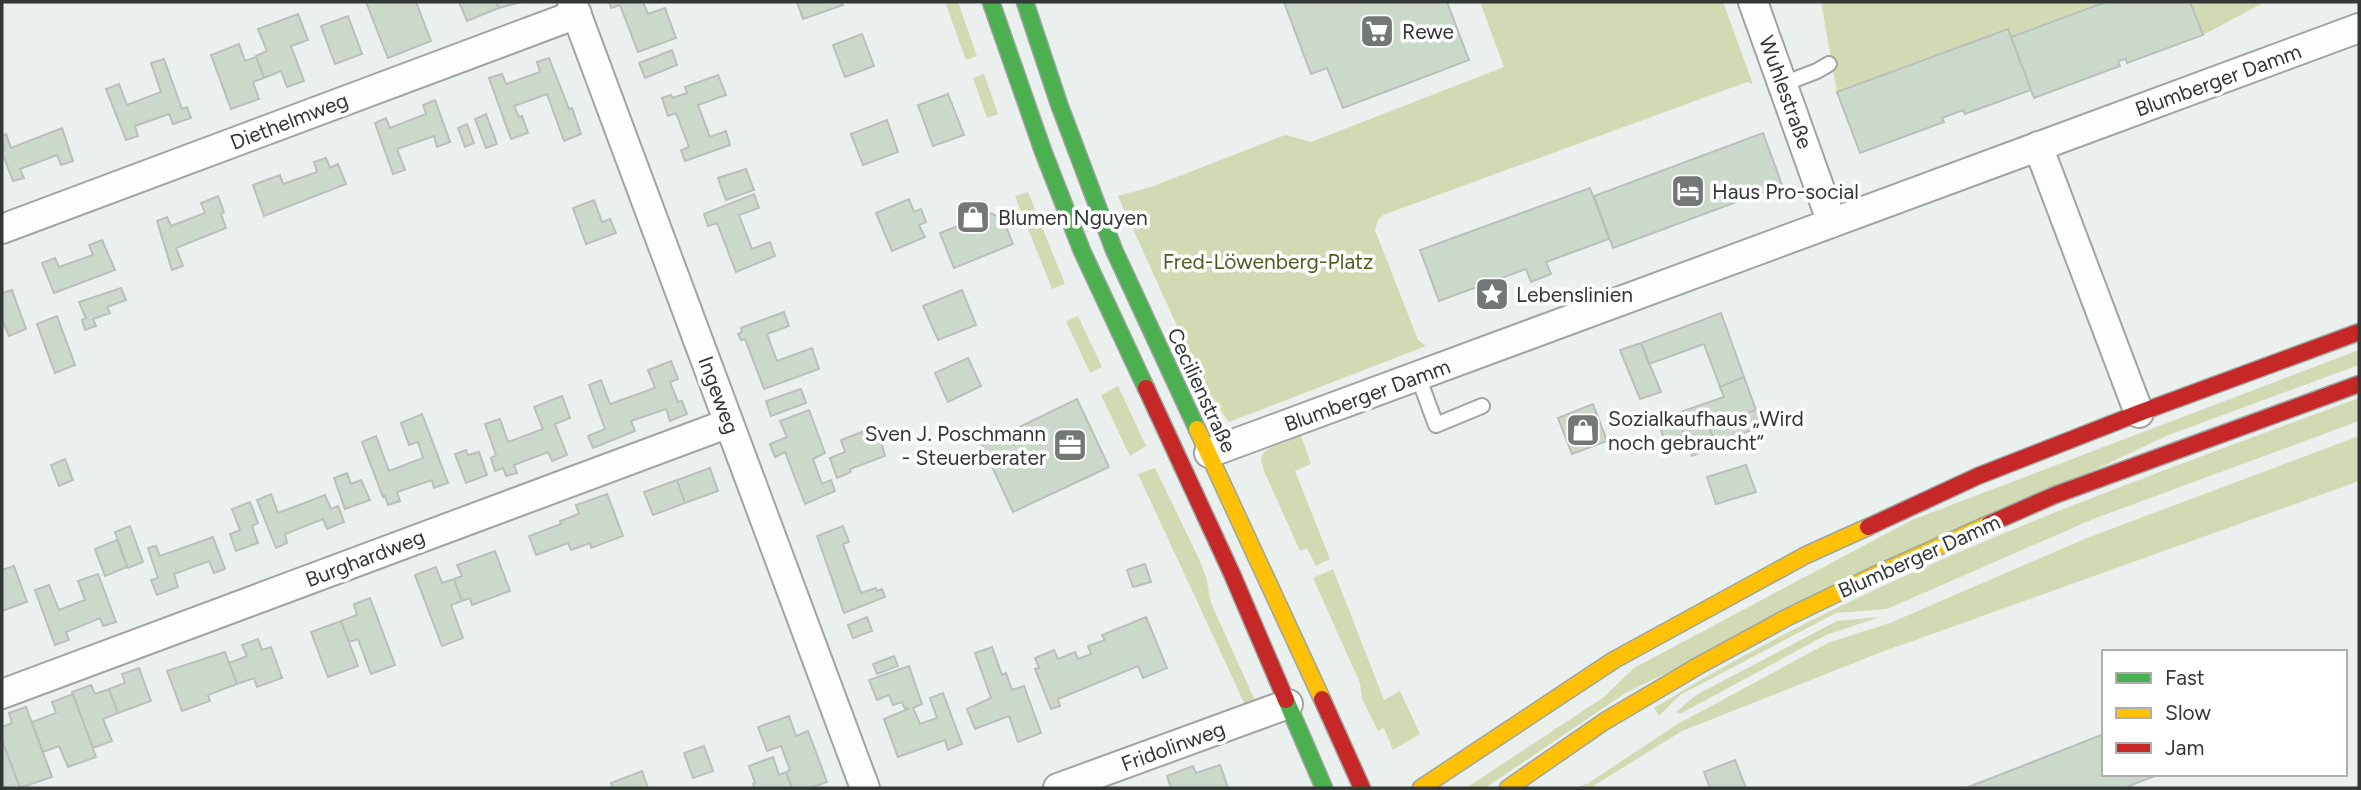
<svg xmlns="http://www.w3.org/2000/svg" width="2361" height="790" font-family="Figtree,sans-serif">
<rect width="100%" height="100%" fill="#eaf0ee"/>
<path fill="#d1dab2" d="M945 2H958L977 56 966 60Z
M1480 2H1723L1753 84 1747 82 1383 215 1378 220 1375 230 1418 340 1426 346 1229 422 1206 390 1118 196 1151 187 1285 135 1311 142 1504 67Z
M1821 2H2106L2011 37 2007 29 1837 92Z
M2190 2H2265L2203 35Z
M984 74 998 114 987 118 973 78Z
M1028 192 1065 284 1052 289 1015 196Z
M1078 316 1102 367 1090 373 1066 321Z
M2359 350V365L2166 436 1627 692 1485 788H1466L1604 697 1634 668 1912 520Z
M1118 386 1146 446 1130 456 1101 395Z
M2359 398V421L2093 519 1887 609 1836 613 1680 695 1659 716 1654 708C1873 572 2119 487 2359 398Z
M1301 436 1311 464 1295 471 1330 559 1316 566 1307 548 1300 551 1264 471 1261 460 1263 453 1270 448Z
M2359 436V481L1879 653 1682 731 1590 788H1574L1587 784 1676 725 1828 643 1890 623 2087 538Z
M1155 468 1200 561 1206 577 1211 603 1257 705 1246 707 1138 474Z
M1333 569 1384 700 1400 691 1420 734 1393 750 1384 728 1378 731 1362 699 1360 683 1313 578Z
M1880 617 1826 635 1680 714 1676 712 1696 695 1837 621Z"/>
<path fill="#cbd9cb" stroke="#bbbfbc" stroke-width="2" d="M366 2H416L431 41 388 58Z
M459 2H496L499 8 467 21Z
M496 2H521L499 8Z
M609 2H643L648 14 665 8 676 38 638 52 620 5 611 8Z
M797 2H841L843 5 803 19Z
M1284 2H1447L1469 60 1343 108 1327 68 1311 74Z
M2106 2H2190L2203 35 2127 63 2126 59 2118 61 2120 66 2034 98 2011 37Z
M298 14 308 40 291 46 304 81 287 87 281 71 264 78 256 56 267 51 258 29Z
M348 16 362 54 335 64 321 26Z
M2008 29 2031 90 1965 114 1963 110 1942 118 1944 122 1860 153 1837 92Z
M862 34 874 66 845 77 833 45Z
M239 44 245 61 256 57 264 78 253 82 259 99 231 109 211 55Z
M672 50 677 65 645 78 639 63Z
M549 58 569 109 572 108 581 134 564 141 547 94 514 106 519 117 522 116 528 133 511 139 489 78 502 74 506 84 540 72 537 62Z
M164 59 182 109 187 107 191 118 173 124 169 114 135 126 138 136 126 140 106 89 119 84 127 105 161 92 151 63Z
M718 75 726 95 698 105 710 137 726 131 730 145 685 161 681 150 689 147 676 113 668 116 662 98 671 95 673 98 687 93 685 87Z
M948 94 964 135 933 146 918 105Z
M435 100 450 142 437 147 434 136 397 149 405 170 393 174 375 123 386 118 390 128 426 114 423 105Z
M486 114 497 144 486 148 475 119Z
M887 120 898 152 863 165 851 134Z
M467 124 474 143 465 147 458 128Z
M62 128 73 161 61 165 57 155 20 169 24 178 13 181 2 152 4 150 2 136 6 134 11 148Z
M1763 133 1782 185 1613 248 1594 196Z
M326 158 330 168 338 164 346 184 264 216 253 185 280 175 283 184 317 172 314 162Z
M746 169 754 190 726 200 718 178Z
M1590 188 1609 239 1546 262 1551 274 1531 282 1526 269 1439 301 1420 250Z
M754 194 759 208 739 215 752 249 770 242 775 256 736 272 717 223 708 226 704 214Z
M218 196 224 212 221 214 226 228 176 248 183 266 172 270 157 221 167 217 171 226 205 213 201 203Z
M909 199 914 212 921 209 926 222 919 225 925 237 892 251 876 213Z
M594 200 602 222 610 219 616 233 586 244 573 208Z
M990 213 1003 219 1013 244 954 268 940 233Z
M102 240 115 270 54 293 42 263 55 258 59 267 93 255 89 245Z
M121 288 126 300 107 307 110 313 93 319 96 326 85 330 82 320 86 318 79 302Z
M12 290 26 329 9 336 2 320V293Z
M962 290 976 325 938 340 923 306Z
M784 312 789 326 767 334 777 361 812 348 819 369 764 389 745 339 741 340 738 334 742 332 741 328Z
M1721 313 1744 377 1720 387 1704 344 1649 364 1641 343Z
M57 316 75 365 55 373 37 324Z
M1641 343 1661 392 1640 399 1620 350Z
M968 358 981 386 948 402 935 373Z
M671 361 678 379 670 382 678 402 682 401 687 414 670 421 666 409 631 421 635 431 593 448 588 436 605 429 589 385 601 380 610 404 655 388 648 370Z
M1744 377 1756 410 1709 427 1717 446 1692 456 1677 413 1724 397 1720 387Z
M801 389 806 403 771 416 766 401Z
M562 396 570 418 555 424 567 455 552 461 548 452 514 465 517 473 506 476 503 468 495 471 491 458 496 455 485 424 500 419 508 442 543 429 534 407Z
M1077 399 1109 467 1013 512 982 445Z
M1593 404 1607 441 1572 454 1558 418Z
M809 410 825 453 813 459 822 484 831 480 835 491 805 504 785 452 775 457 770 444 787 437 780 421Z
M1756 410 1762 426 1716 444 1709 427Z
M1677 413 1684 434 1665 441 1657 420Z
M422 414 448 483 434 488 432 480 397 492 400 501 388 505 385 496 383 497 362 442 376 436 389 471 423 458 418 442 409 445 401 423Z
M877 426 885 456 850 469 851 472 837 478 830 458 845 452 841 440Z
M466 450 468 455 479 452 487 475 466 483 455 454Z
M65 459 73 480 59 486 51 465Z
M1746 465 1756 492 1716 504 1707 477Z
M710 468 718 491 685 503 677 480Z
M347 473 351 484 361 480 370 500 345 509 334 478Z
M677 480 685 503 653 515 644 492Z
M271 494 278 513 325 495 331 509 338 506 344 522 327 529 323 519 285 534 287 543 276 548 257 500Z
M607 494 623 536 591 548 590 543 571 550 568 543 536 555 529 536 561 524 560 521 579 514 576 505Z
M250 502 258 523 252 526 258 543 236 551 230 534 240 530 232 509Z
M130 526 143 562 128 568 115 532Z
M843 526 849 542 843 544 861 593 876 588 877 591 882 589 885 597 844 613 817 536Z
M213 537 225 569 214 573 209 561 174 574 178 587 157 595 151 580 158 578 148 548 156 546 160 556Z
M117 540 127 567 105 576 95 549Z
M495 551 510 591 472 605 470 598 462 601 454 579 462 576 457 565Z
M1145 564 1151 582 1133 587 1127 570Z
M14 566 27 602 2 611V570Z
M436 567 442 583 454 579 462 601 451 605 463 638 442 646 415 575Z
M98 574 116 622 103 626 100 618 66 632 69 640 55 645 35 590 49 585 59 610 85 600 78 581Z
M370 598 395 665 371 674 358 639 349 642 341 621 357 615 354 604Z
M867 617 872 631 853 638 848 625Z
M1146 617 1167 668 1143 678 1138 666 1058 699 1060 706 1051 709 1035 669 1039 668 1035 658 1054 650 1058 659 1075 652 1078 659 1091 654 1088 646 1105 640 1102 635Z
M341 621 358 666 328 677 311 632Z
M258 639 262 650 271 647 282 678 257 687 254 678 237 684 229 663 247 656 242 645Z
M992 647 1002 675 1006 673 1012 690 1024 686 1041 733 1018 742 1009 716 975 729 967 709 991 698 975 653Z
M225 652 237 684 208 695 210 701 182 711 167 671Z
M894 656 898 666 877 674 873 664Z
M909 666 922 704 913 708 920 724 937 718 930 698 943 693 962 744 948 750 945 740 898 757 884 719 908 709 904 707 902 702 893 705 889 695 877 700 869 680Z
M139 668 151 701 118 713 109 689 125 683 122 674Z
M91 685 95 694 109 689 118 713 103 719 112 741 93 748 72 692Z
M73 694 96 757 68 767 59 746 43 752 32 722 56 713 52 702Z
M26 707 52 777 20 788 2 740V727L12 723 9 713Z
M789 716 796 736 808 731 827 782 811 788H792L786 772 790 770 781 746 767 751 758 727Z
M2104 734V774H2160L2124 788H1966Z
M2 740 20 788H2Z
M704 746 713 771 693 778 684 753Z
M773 757 779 775 786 772 792 788H755L753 784 755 783 749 766Z
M1735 760 1746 788H1710L1704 772Z
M1220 765 1228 788H1171L1167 776 1193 766 1196 773Z
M642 771 648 788H613L611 783Z"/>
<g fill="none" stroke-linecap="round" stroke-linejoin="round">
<g stroke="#9fa4a2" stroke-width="18">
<path id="lane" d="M1783 84 1817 71 1829 64
M1418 376 1436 425 1482 406"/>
</g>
<g stroke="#9fa4a2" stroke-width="32">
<path id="street" d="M572 2 865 788
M1753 2 1832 223
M2038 146 2139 413
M2 229 577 14
M1209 453 2359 28
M2 694 729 423
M1058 788 1288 704"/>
</g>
<g stroke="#9fa4a2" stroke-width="19">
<path id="fast" d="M991 2 1043 151 1082 251 1146 388
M1025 2 1059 104 1114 250 1197 429
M1286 700 1324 788"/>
</g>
<g stroke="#9fa4a2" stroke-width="19">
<path id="slow" d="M1197 429 1322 699
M1421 788 1614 660 1806 555 1868 527
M1508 788 1605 721 1698 666 1788 617 1875 575 1989 524"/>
</g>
<g stroke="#9fa4a2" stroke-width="19">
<path id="jam" d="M1146 388 1232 574 1286 700
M1989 524 2055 495 2359 384
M1868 527 1978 476 2139 413 2359 332
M1322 699 1362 788"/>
</g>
<use href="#lane" stroke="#fcfdfc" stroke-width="14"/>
<use href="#street" stroke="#fcfdfc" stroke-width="28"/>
<use href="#fast" stroke="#4caf50" stroke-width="16"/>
<use href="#slow" stroke="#ffc107" stroke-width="16"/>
<use href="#jam" stroke="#c62828" stroke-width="16"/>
</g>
<defs>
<g id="supermarket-square" transform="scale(1.75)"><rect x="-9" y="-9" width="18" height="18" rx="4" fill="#727876" stroke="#fff"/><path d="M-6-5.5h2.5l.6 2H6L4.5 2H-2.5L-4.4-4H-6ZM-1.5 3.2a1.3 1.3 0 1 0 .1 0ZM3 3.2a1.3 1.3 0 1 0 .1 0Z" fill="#fff"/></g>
<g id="hotel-square" transform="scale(1.75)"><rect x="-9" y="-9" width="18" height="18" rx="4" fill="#727876" stroke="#fff"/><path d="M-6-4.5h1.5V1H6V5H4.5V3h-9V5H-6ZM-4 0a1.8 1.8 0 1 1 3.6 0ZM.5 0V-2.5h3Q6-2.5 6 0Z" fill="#fff"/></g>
<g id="shop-square" transform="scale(1.75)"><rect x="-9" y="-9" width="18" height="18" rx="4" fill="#727876" stroke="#fff"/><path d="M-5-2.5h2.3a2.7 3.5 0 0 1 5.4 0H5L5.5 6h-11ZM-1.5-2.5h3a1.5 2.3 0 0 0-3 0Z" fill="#fff"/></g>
<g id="sight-square" transform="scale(1.75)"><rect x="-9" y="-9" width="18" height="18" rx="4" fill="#727876" stroke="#fff"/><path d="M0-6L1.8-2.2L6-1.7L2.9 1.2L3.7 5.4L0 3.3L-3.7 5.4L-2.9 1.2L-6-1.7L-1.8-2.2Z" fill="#fff"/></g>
<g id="office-square" transform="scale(1.75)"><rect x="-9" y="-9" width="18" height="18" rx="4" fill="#727876" stroke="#fff"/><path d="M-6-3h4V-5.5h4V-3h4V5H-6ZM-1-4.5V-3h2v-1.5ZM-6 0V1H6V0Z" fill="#fff"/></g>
</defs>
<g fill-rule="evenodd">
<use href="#supermarket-square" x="1377" y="31"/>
<use href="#hotel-square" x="1688" y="191"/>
<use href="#shop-square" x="973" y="217"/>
<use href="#sight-square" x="1492" y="294"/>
<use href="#shop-square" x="1583" y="430"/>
<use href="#office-square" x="1070" y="445"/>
</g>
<g text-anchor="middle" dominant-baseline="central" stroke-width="7" stroke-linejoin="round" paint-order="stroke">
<g font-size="21" fill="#323836" stroke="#fff" text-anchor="start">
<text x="1402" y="31">Rewe</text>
<text x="1712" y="191">Haus Pro-social</text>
<text x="998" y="217">Blumen Nguyen</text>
<text x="1516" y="294">Lebenslinien</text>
<text x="1608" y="418">Sozialkaufhaus „Wird<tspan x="1608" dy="24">noch gebraucht“</tspan></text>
<text x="1046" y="433" text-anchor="end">Sven J. Poschmann<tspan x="1046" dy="24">- Steuerberater</tspan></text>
</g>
<g font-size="21" fill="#323836" stroke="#fff">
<text transform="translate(2218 80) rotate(-20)">Blumberger Damm</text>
<text transform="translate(1786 92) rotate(70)">Wuhlestraße</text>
<text transform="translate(289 121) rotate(-21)">Diethelmweg</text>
<text transform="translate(1202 390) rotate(65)">Cecilienstraße</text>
<text transform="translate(719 395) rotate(70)">Ingeweg</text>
<text transform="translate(1367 395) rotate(-20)">Blumberger Damm</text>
<text transform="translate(1919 556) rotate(-24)">Blumberger Damm</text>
<text transform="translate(365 558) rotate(-21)">Burghardweg</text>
<text transform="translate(1173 746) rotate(-20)">Fridolinweg</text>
</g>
<g font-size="21" fill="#525a20" stroke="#fff">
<text x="1268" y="261">Fred-Löwenberg-Platz</text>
</g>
</g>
<rect width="2361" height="790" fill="none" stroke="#323836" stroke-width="7"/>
<rect x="2102" y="650" width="245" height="126" fill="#ffffff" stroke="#adafaf" stroke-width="2"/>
<rect x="2116" y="673" width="35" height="10" fill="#4caf50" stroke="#adafaf" stroke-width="2"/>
<text x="2165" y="685" font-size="21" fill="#323836">Fast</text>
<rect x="2116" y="708" width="35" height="10" fill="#ffc107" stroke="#adafaf" stroke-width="2"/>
<text x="2165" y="720" font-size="21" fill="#323836">Slow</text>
<rect x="2116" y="743" width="35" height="10" fill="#c62828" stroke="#adafaf" stroke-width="2"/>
<text x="2165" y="755" font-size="21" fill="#323836">Jam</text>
</svg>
